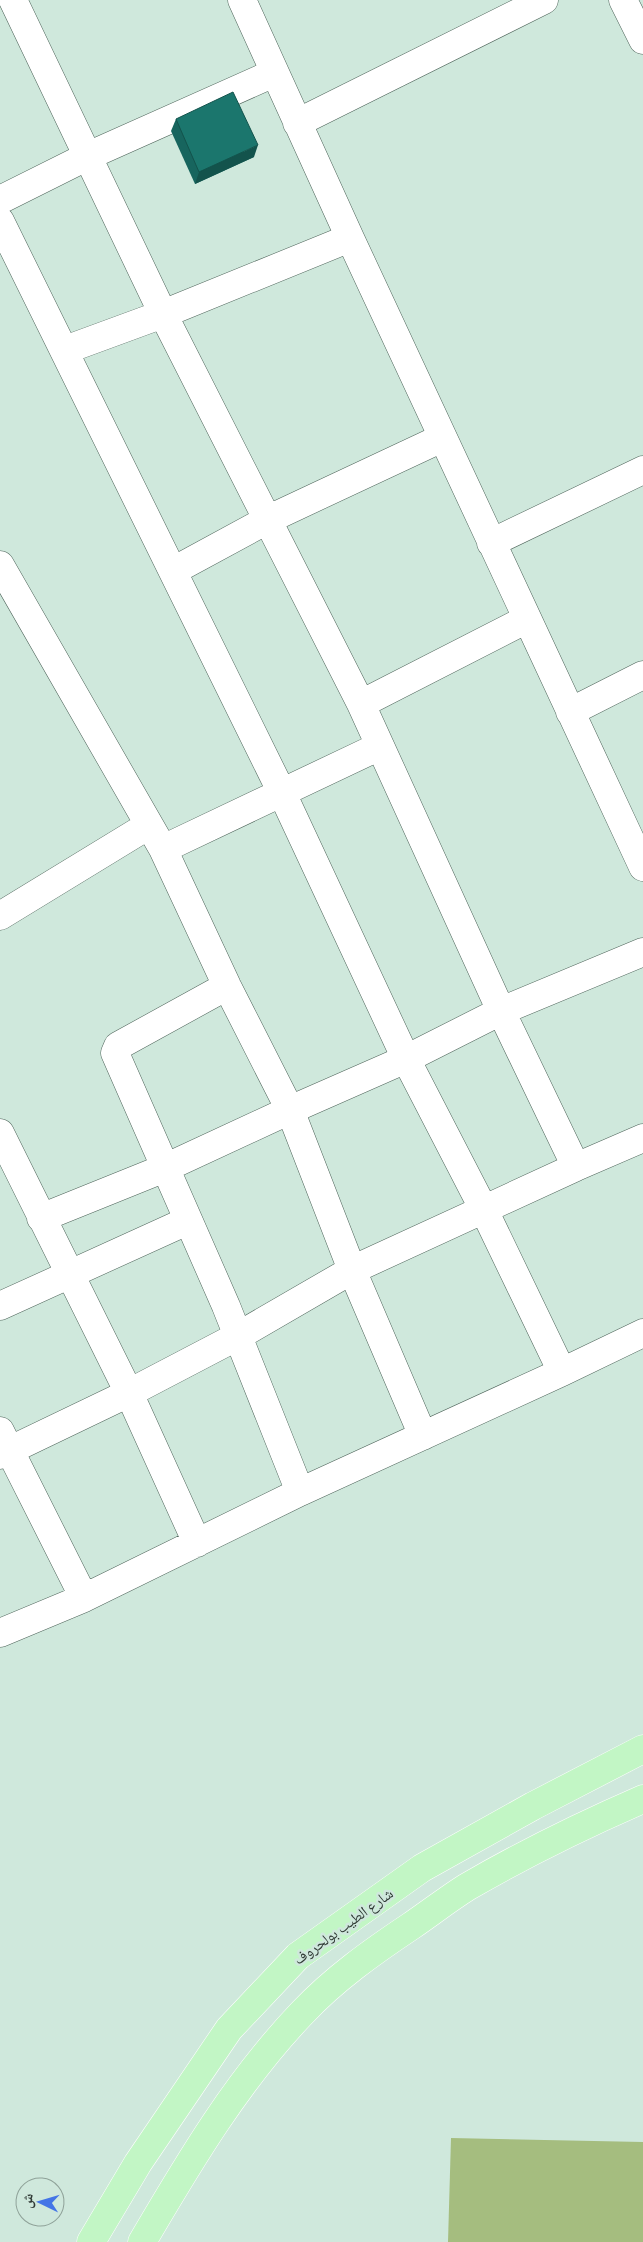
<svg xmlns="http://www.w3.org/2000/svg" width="643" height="2242" font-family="Manrope,'Noto Naskh Arabic',sans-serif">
<rect width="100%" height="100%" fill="#cfe8dc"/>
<path fill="#a5bd7f" d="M451 2138 643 2142V2242H448Z"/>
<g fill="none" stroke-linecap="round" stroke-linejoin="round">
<g stroke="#4f655b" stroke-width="29">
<path id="minor" d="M13 0 163 314 361 704 501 1011 576 1167
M242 0 350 238 643 867
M623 0 643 40
M297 123 544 0
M0 200 88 156 274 73
M0 221 282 793 406 1059 484 1210 562 1372
M65 350 163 314 350 238
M491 543 643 470
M0 565 163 849 227 986 290 1110 352 1270 423 1436
M173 571 267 520 442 438
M361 704 527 619
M570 712 643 675
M163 849 380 746
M0 916 149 825
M227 986 118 1046 115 1053 226 1306 300 1492
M0 1133 129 1393 197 1543
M41 1218 165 1168 290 1110 406 1059 501 1011 643 952
M0 1306 187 1221
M0 1431 84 1598
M0 1455 129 1393 238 1336 352 1270 576 1167 643 1138
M0 1633 84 1598 300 1492 562 1372 643 1333"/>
</g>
<g stroke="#fff" stroke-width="29">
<path id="major" d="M91 2242 138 2163 229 2029 298 1956 422 1868 533 1806 643 1749
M142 2242C189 2162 237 2081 302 2013 334 1979 372 1952 411 1926 430 1913 448 1899 467 1887 524 1854 583 1825 643 1799"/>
</g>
<use href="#minor" stroke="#fff" stroke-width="28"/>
<use href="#major" stroke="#c2f6c5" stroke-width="28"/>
</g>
<path fill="#17655e" d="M176 119 254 157 195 184 171 131Z"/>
<path fill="#13534c" d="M258 145 254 157 195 184 199 172Z"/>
<path fill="#1b766d" stroke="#13534c" d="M233 92 258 145 199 172 176 119Z"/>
<g text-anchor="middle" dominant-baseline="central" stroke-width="5" stroke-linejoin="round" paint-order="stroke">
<g font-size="15" fill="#303a35" stroke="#cfe8dc">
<text transform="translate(343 1926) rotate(-36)">شارع الطيب بولحروف</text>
</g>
</g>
<g transform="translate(40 2202) rotate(275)"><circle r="24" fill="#cfe8dc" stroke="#8fa299"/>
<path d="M0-4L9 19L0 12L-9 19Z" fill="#4475e6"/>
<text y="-8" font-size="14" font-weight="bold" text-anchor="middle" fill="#303a35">ش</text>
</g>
</svg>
